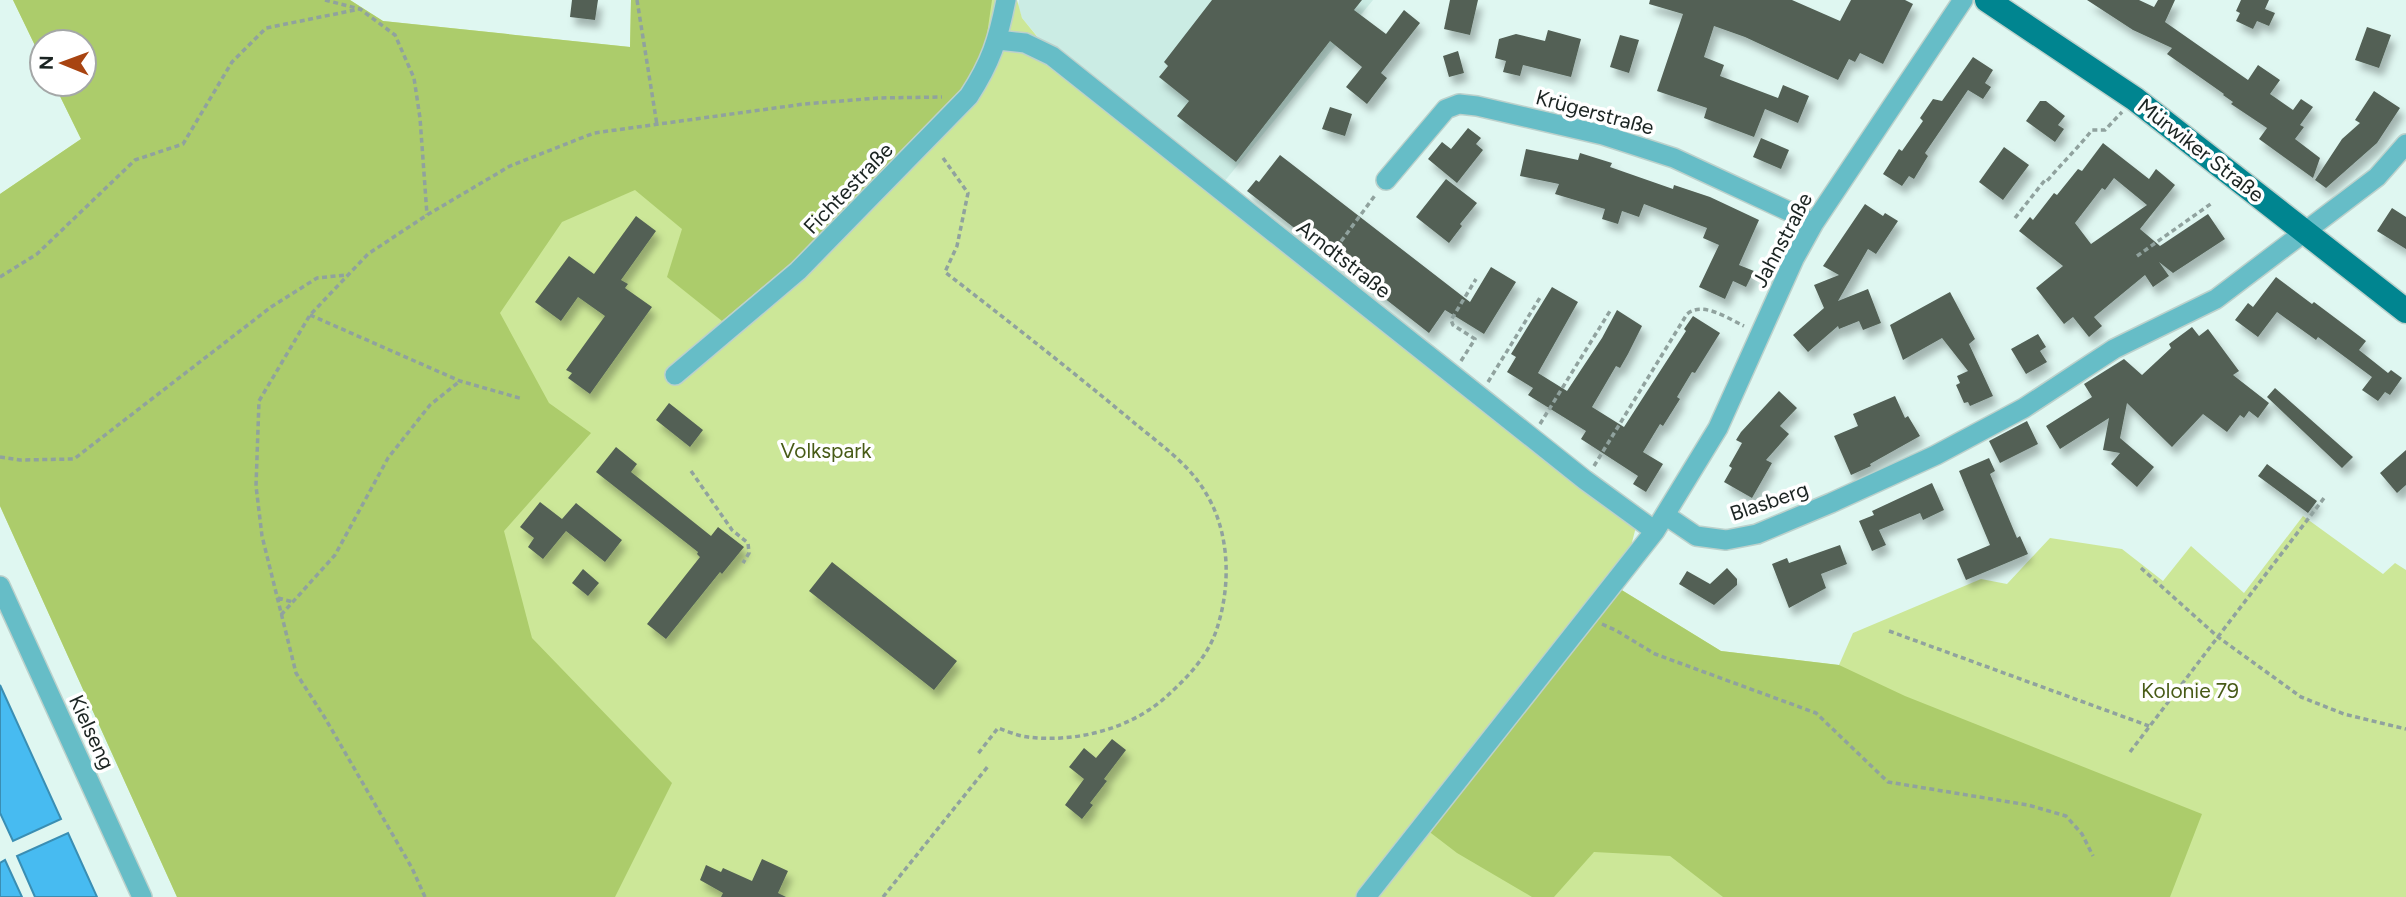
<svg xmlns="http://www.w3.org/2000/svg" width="2406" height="897" font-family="Figtree,sans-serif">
<defs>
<filter id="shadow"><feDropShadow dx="4.5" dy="8" stdDeviation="3.5" flood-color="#0004"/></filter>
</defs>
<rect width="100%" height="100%" fill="#dff7f1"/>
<path fill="#cbece4" d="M1019 0H1373L1219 188 1053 55 1022 18 1018 6Z"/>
<path fill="#cce798" d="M13 0H350L383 21 630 47 631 0H1017L1022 18 1053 56 1638 519 1620 589 1721 651 1839 665 1853 633 1981 579 2007 584 2050 538 2122 549 2163 581 2191 546 2244 593 2303 516 2383 574 2395 563 2406 570V897H177L0 506V194L81 139 54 84H84V42H42V60Z"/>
<path fill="#accc6b" d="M13 0H350L383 21 630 47 631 0H992L985 48 955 101 814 244 722 321 667 277 682 229 635 190 562 222 500 313 549 403 591 433 504 531 532 638 672 783 615 897H177L0 506V194L81 139 54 84H84V42H42V60Z
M1620 589 1721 651 1839 665 1905 696 2202 814 2170 897H1723L1670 856 1594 852 1554 897H1532L1457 853 1427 830Z"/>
<path fill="#47bbf1" stroke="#3a8eb3" stroke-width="2" d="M0 685 61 819 13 841 0 813Z
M68 833 97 897H35L17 856Z
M5 860 22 897H0V863Z"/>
<path fill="#526055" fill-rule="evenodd" filter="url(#shadow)" d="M572 0H598L595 20 570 17Z
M1212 0H1362L1354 10 1386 34 1404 10 1420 23 1381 73 1387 78 1367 104 1346 87 1362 67 1330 41 1236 162 1177 116 1189 101 1159 77 1168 66 1164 62Z
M1450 0H1478L1470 35 1444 29Z
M1650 0H1792L1840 21 1851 0H1905L1913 4 1883 64 1860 53 1855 62 1849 59 1838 80 1745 37 1714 26 1704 57 1724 65 1720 76 1778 98 1783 85 1809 96 1798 123 1765 109 1754 137 1704 118 1707 108 1657 91 1683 14 1649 4Z
M2087 0H2139L2154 7 2158 0H2175L2165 22 2248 80 2258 65 2280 80 2270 94 2293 110 2301 99 2313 107 2300 125 2304 127 2295 139 2320 158 2313 178 2259 139 2267 128 2231 104 2233 102 2223 95 2224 94 2167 54 2172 48 2133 30Z
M2241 0H2269L2265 9 2275 13 2269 26 2257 21 2253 29 2236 21 2240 13 2236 11Z
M2367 27 2391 35 2379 68 2355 60Z
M1548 30 1581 39 1571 77 1523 65 1520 76 1503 72 1506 61 1495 58 1499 39 1516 34 1545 41Z
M1620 35 1639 40 1629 73 1610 67Z
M1458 51 1464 73 1449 77 1443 56Z
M1973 57 1993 70 1985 83 1991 87 1983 99 1968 90 1925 153 1928 156 1914 179 1909 176 1902 186 1883 174 1899 149 1902 151 1923 121 1920 118 1933 99 1942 101Z
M2374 91 2400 108 2377 143 2326 188 2315 180 2342 139 2360 123 2355 120Z
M2040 101H2046L2065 116 2058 125 2064 129 2055 142 2026 121Z
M1330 107 1352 114 1345 136 1322 129Z
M1468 128 1481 138 1476 144 1483 150 1457 183 1428 159 1442 142 1451 149Z
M1761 138 1789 150 1781 169 1753 157Z
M2103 143 2149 179 2156 169 2175 185 2140 229 2160 246 2208 214 2225 239 2173 273 2159 262 2169 276 2153 287 2145 275 2094 317 2102 326 2089 337 2073 317 2064 324 2036 288 2063 266 2019 231 2030 217 2033 220 2054 193 2057 195 2078 169 2082 171ZM2114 178 2147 205 2091 244 2075 223 2102 188 2105 190Z
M2004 147 2029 165 2003 200 1979 182Z
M1526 149 1578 160 1580 153 1612 163 1610 167 1673 189 1674 185 1710 197 1759 220 1739 265 1754 271 1746 287 1733 281 1725 299 1699 287 1719 245 1703 238 1707 228 1644 204 1639 217 1622 211 1618 224 1602 219 1605 209 1555 194 1559 184 1520 176Z
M1280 155 1470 302 1491 267 1516 282 1484 334 1445 310 1429 333 1247 191 1256 180 1259 182Z
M1446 179 1477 203 1460 224 1462 226 1449 243 1416 217Z
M1865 204 1883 216 1885 213 1898 221 1876 254 1868 249 1838 301 1868 289 1881 323 1863 330 1859 321 1839 329 1838 326 1808 352 1793 335 1824 308 1814 285 1839 275 1823 266Z
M2392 208 2406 217V249L2377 231Z
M636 216 656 231 621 280 628 284 625 288 652 307 590 394 568 378 572 373 566 370 605 316 578 297 561 321 535 302 569 256 594 274Z
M2276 277 2312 304 2314 302 2366 341 2359 350 2388 373 2391 370 2402 378 2390 395 2385 392 2378 401 2362 390 2372 377 2318 337 2316 340 2277 312 2258 337 2235 320 2248 303 2253 307Z
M1552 287 1578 302 1538 373 1567 391 1602 338 1617 310 1642 326 1628 354 1620 368 1616 366 1592 407 1624 427 1686 331 1684 329 1693 316 1720 333 1695 373 1692 372 1677 397 1680 399 1663 426 1660 424 1643 452 1663 464 1646 492 1633 484 1638 476 1581 439 1586 431 1528 395 1533 388 1507 372 1516 357 1511 354Z
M1950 292 1975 339 1969 344 1993 396 1970 406 1968 402 1964 403 1956 385 1960 383 1957 376 1968 371 1942 338 1903 360 1890 325Z
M2192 327 2199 336 2208 329 2239 371 2233 375 2269 403 2258 418 2249 411 2244 418 2240 415 2227 432 2203 414 2172 447 2127 403 2120 438 2154 467 2137 487 2111 464 2120 453 2103 450 2109 418 2060 449 2046 426 2092 397 2084 384 2124 359 2142 375 2171 348 2169 344Z
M2038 334 2046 347 2040 351 2047 362 2026 374 2011 349Z
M2275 388 2353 457 2342 468 2267 397Z
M1779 391 1797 408 1780 426 1789 434 1766 460 1772 463 1752 498 1724 482 1732 468 1729 466 1742 443 1736 440 1741 432Z
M1895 396 1905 418 1908 416 1920 436 1870 464 1871 466 1851 475 1834 436 1858 426 1853 414Z
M669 403 703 430 690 447 656 420Z
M2027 421 2038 444 2000 463 1989 441Z
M616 447 637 464 631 472 711 536 718 527 744 547 722 574 720 572 666 639 647 624 700 557 697 554 698 552 596 472Z
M2406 450V485L2397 493 2380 473Z
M1989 458 1995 471 1990 474 2017 538 2020 536 2028 554 1966 580 1957 559 1990 545 1959 471Z
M2267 464 2317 501 2308 513 2258 476Z
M1932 483 1944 510 1923 520 1920 513 1879 530 1886 545 1872 551 1859 521 1874 515 1872 511Z
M540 502 562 519 576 503 622 540 605 562 566 531 543 559 528 547 534 538 520 527Z
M1840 545 1847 564 1821 574 1826 588 1789 608 1772 564 1787 558 1789 563Z
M832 562 957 661 934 690 809 591Z
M1727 568 1737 579V585L1714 605 1679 584 1687 571 1710 584Z
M583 569 599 583 588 596 572 583Z
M1112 739 1126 750 1104 779 1107 781 1090 803 1093 805 1082 819 1065 805 1084 779 1069 767 1084 748 1096 758Z
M762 859 788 871 778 893 786 897H721L723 893 700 880 706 865 721 872 723 868 752 881Z"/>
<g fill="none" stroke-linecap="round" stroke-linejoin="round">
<g stroke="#bcd1cc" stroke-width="22">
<path id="minor" d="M998 40 1025 43 1052 56 1585 480 1655 531
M1386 180 1446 109 1459 104 1477 106 1603 135 1674 158 1814 223
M675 375 798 271 969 96C991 62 998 40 1006 0
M1665 515 1696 536 1726 540 1757 534 1831 503 1936 455 2024 408 2114 349 2216 299 2377 177 2406 144
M0 586 142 897
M1366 897 1655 531 1718 428 1794 259 1814 223 1963 0"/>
</g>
<g stroke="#bcd1cc" stroke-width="27">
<path id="major" d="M1987 0 2135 99 2406 311"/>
</g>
<path stroke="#90a29e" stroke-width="3.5" stroke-dasharray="5 3.5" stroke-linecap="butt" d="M325 0 360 9 395 35 414 78 420 118 427 215
M637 0 657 125
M943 158 968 193 957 246 945 272C1008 321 1071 370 1132 421 1158 443 1190 464 1207 495 1231 536 1231 590 1215 634 1206 658 1186 679 1167 696 1131 729 1075 743 1028 737 1018 736 1007 731 998 728L977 755
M2015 218 2045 180 2047 181C2062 163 2078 148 2092 130H2105L2122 112
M1331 255 1376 194
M2137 256 2212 203
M0 277 37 254 135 160 183 144 232 62 266 28 360 9
M310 315 460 381 523 399
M1461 361 1475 339 1453 325 1451 320 1476 279
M1488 382 1541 296
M1540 424 1610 311
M0 457 20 460 74 459 271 307 317 278 346 275
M1594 466 1687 314C1703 301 1727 318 1744 326
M691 471 732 530 748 543 749 553 743 563
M2141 568 2218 637 2301 697 2344 714 2406 729
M278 598 293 602
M281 615 335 555 388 458 430 405 460 381
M1602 624 1617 631 1655 654 1816 713 1888 782 2028 805 2066 816 2082 834 2093 856
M1889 631 2149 726
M2130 752 2324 498
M425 897 412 868 325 718 296 673 262 536 256 486 259 401 310 315 368 254 427 215 510 166 594 133 804 104 878 98 942 97
M883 897 989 765"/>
<use href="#minor" stroke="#66bdc7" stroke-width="19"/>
<use href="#major" stroke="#008590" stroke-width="24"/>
</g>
<g text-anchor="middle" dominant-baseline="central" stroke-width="7" stroke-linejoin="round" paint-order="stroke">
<g font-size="21" fill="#1b2422" stroke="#fff">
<text transform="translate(1595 112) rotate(15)">Krügerstraße</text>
<text transform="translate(2201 150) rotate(38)">Mürwiker Straße</text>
<text transform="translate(848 188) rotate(-46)">Fichtestraße</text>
<text transform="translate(1782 240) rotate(-62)">Jahnstraße</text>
<text transform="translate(1344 259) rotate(38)">Arndtstraße</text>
<text transform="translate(1769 501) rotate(-19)">Blasberg</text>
<text transform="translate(92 732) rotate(65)">Kielseng</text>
</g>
<g font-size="21" fill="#485b17" stroke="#fff">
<text x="826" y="450">Volkspark</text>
<text x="2190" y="690">Kolonie 79</text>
</g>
</g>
<g transform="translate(63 63) rotate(271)"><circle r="33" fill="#ffffff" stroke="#a4a7a7" stroke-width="2"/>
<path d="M0-5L12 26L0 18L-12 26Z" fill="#a84411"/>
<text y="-10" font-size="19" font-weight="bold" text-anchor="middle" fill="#1b2422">N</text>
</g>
</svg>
